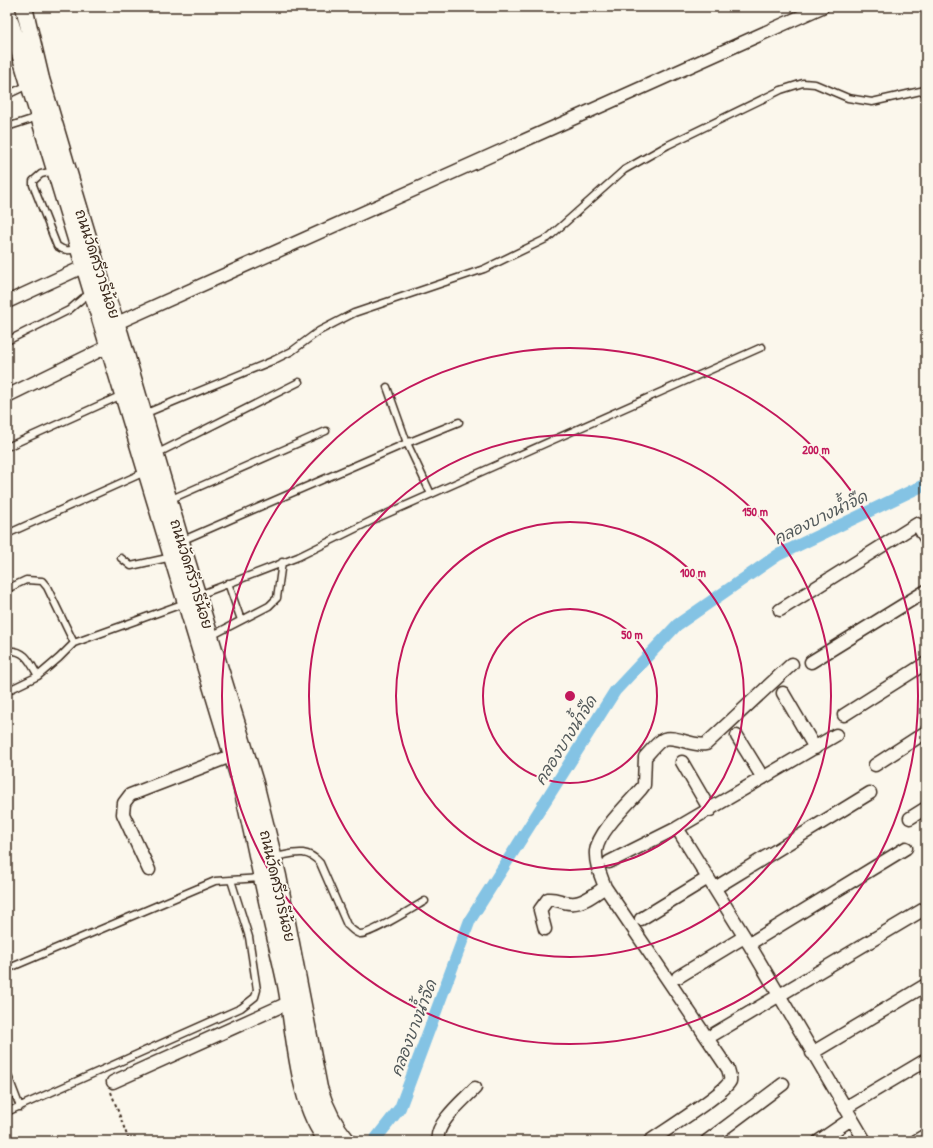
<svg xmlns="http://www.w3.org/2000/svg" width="933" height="1148" font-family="'Patrick Hand','Playpen Sans Thai',sans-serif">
<rect width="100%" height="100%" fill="#fbf7ec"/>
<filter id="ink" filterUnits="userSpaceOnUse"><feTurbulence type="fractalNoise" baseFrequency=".025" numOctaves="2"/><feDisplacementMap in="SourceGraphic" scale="8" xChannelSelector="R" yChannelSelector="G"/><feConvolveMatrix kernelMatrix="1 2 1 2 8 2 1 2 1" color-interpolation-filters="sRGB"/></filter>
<g filter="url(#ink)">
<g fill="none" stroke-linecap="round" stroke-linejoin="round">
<path stroke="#84c3e4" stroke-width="12" d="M374 1141 400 1108 470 920 615 691 677 625 778 555 926 484"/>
<g stroke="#3b2a1e" stroke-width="9">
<path id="service" d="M7 95 28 85
M7 127 38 117
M54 171 41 174 33 181V185L57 246C64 251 69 251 77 249
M7 341 69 310 83 298 91 294
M387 387 407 443 431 494
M144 414 272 361 292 351 319 331 354 313 484 269 548 238 624 170 668 145 781 90 803 83 815 84 848 98 872 102 925 90
M7 447 122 395
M156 454 299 382
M169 500 326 431
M7 534 145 472
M181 541 407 443 459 422
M121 558 131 566 172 557
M228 583 241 620
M7 589 26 580 42 581 47 587 74 643 59 658 38 676 7 691
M199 595 298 557 373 520 762 347
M211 636 269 606 277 598 282 562
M74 643 185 603
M7 651C25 648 31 664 38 676
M275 857C293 854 306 847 320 863L347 925C351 928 354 933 360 934 370 935 413 908 425 901
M7 969 215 881 261 878
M7 1073 20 1107
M7 1112 241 1008 255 997 257 990 249 937 231 880"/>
</g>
<g stroke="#3b2a1e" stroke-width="15">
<path id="minor" d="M7 302 83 267
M117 323 822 7
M7 396 107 347
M780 610 917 524 926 539
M811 662 926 591
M783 693 815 748
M844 715 926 663
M737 736 763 778
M682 762 710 810
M875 765 926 732
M910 818 926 808
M677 828 836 735
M609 862 677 828 749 944 865 1141
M149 870 123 814 124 803 130 795 231 756
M715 888 870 793
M641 919 708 878
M545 929 540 910 548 899C556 898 563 903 570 903 582 905 596 893 605 887
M749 944 906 848
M678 977 744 937
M714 1034 926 908
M812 1053 926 985
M113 1082 288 1003
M845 1108 926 1060
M438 1141C434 1124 464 1100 475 1088
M650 1141C664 1131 724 1094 730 1081 731 1077 729 1073 728 1069L605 887C601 876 595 864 596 851 598 832 628 804 641 789L644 785 645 757C650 752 658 741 664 739 676 735 692 747 706 744L792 664
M707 1141 783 1084
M819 1141 851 1119
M916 1141 926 1135"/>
</g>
<g stroke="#3b2a1e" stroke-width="19">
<path id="secondary" d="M24 7 41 79 67 167 103 287 120 334 181 542 255 783 278 876 319 1088C325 1107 334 1126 347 1141
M7 11 239 778C249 814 256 851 264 887 271 920 279 952 286 985 295 1030 297 1106 328 1141"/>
</g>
<path stroke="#3b2a1e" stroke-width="2" stroke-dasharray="3 3" stroke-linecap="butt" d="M111 1092 129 1141"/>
<use href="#service" stroke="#fbf7ec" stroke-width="6"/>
<use href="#minor" stroke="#fbf7ec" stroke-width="12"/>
<use href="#secondary" stroke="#fbf7ec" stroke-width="16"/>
</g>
</g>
<g fill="none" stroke="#c2185b" stroke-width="2">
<circle cx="570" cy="696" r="87"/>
<circle cx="570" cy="696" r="174"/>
<circle cx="570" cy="696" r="261"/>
<circle cx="570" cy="696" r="348"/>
</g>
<g text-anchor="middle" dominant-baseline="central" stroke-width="4" stroke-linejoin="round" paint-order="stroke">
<g font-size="15" fill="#3b2a1e" stroke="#fbf7ec">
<text transform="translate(98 264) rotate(72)">ถนนวัดศรีวารีน้อย</text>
<text transform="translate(192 574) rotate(73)">ถนนวัดศรีวารีน้อย</text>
<text transform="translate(278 886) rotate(77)">ถนนวัดศรีวารีน้อย</text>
</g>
<g font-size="16" font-style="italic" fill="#515859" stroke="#fbf7ec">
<text transform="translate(820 517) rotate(-26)">คลองบางน้ำจืด</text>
<text transform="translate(565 740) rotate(-58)">คลองบางน้ำจืด</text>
<text transform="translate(413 1028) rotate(-69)">คลองบางน้ำจืด</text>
</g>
</g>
<circle cx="570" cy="696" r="6" fill="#c2185b" stroke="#fbf7ec" stroke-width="2"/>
<g font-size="12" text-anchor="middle" font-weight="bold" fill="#c2185b" stroke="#fbf7ec" stroke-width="4" stroke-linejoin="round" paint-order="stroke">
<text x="816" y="454">200 m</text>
<text x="755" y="516">150 m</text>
<text x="693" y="577">100 m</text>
<text x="632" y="639">50 m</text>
</g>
<rect width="933" height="1148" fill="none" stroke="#fbf7ec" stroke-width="24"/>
<rect x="12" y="12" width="909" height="1124" fill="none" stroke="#3b2a1e" stroke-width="1.5" filter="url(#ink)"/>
</svg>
